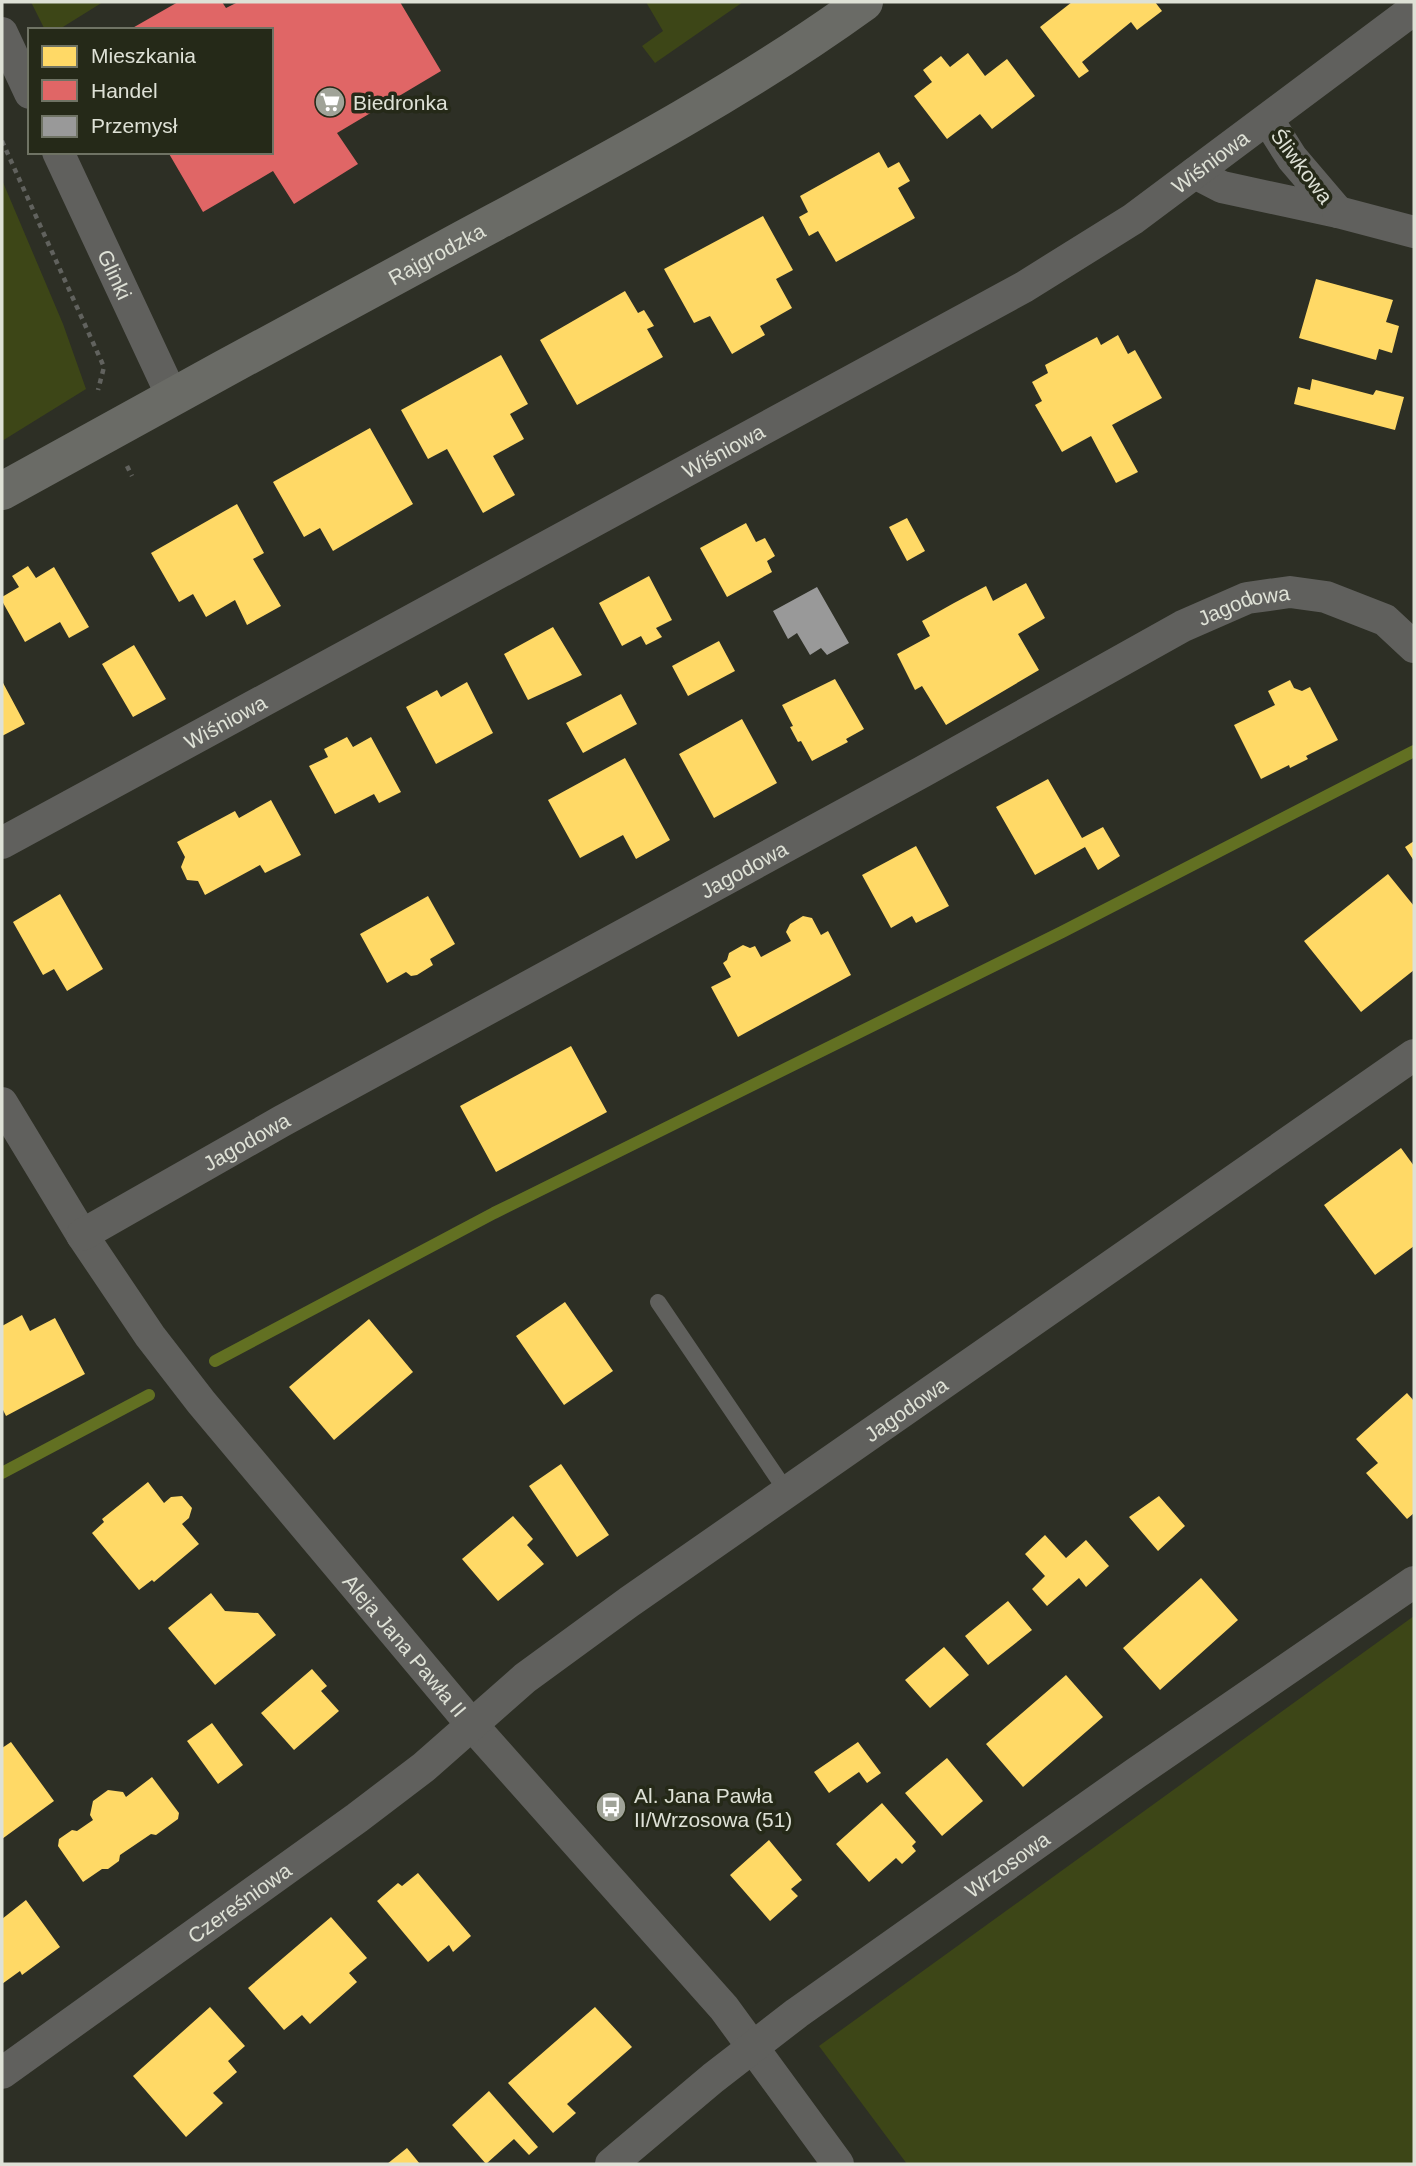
<svg xmlns="http://www.w3.org/2000/svg" width="1416" height="2166" font-family="Helvetica,sans-serif">
<rect width="100%" height="100%" fill="#2d2f25"/>
<path fill="#3d4617" d="M31 2H103L58 30H45Z
M646 2H743L655 63 642 46 663 31Z
M2 180 63 324 86 389 2 441Z
M1414 1616V2164H907L819 2046Z"/>
<path fill="#ffd966" d="M1072 2H1155L1162 11 1137 30 1131 22 1082 62 1089 71 1079 78 1040 27Z
M968 53 985 76 1007 59 1035 96 992 129 980 114 947 139 914 96 932 82 923 70 941 56 950 67Z
M879 152 888 168 899 162 910 181 898 188 915 218 836 262 818 231 809 236 799 217 808 212 800 196Z
M763 216 793 270 776 279 792 308 760 326 765 335 732 354 710 316 694 323 664 269Z
M1316 279 1393 300 1386 322 1399 326 1392 353 1379 349 1376 360 1299 338Z
M625 291 638 313 644 310 654 326 647 329 663 357 577 405 540 340Z
M1118 335 1128 354 1135 350 1162 398 1112 425 1138 472 1116 483 1091 436 1062 452 1035 405 1042 401 1032 382 1048 373 1045 365 1097 337 1101 345Z
M501 355 528 404 510 414 524 439 493 456 515 495 483 513 447 449 428 459 401 410Z
M1312 379 1373 395 1376 390 1404 397 1395 430 1294 404 1298 387 1310 390Z
M370 428 413 504 333 551 320 528 304 537 273 482Z
M237 504 264 553 253 559 281 606 247 625 235 600 206 617 193 594 179 602 151 553Z
M907 518 925 551 907 561 889 527Z
M746 523 756 542 765 538 775 556 767 561 772 572 727 597 700 548Z
M28 566 36 578 54 567 89 627 69 638 60 622 25 642 2 601V597L19 587 12 576Z
M649 576 672 620 656 628 662 637 646 645 641 636 622 646 599 603Z
M1026 583 1045 618 1018 634 1039 670 946 725 922 686 915 690 897 654 930 636 922 621 954 603 986 586 993 601Z
M553 627 582 675 528 700 504 654Z
M719 641 735 671 688 696 672 666Z
M134 645 166 699 133 717 102 664Z
M835 679 864 729 846 739 848 742 812 761 801 741 798 742 790 727 793 726 782 705Z
M1290 680 1294 688 1302 691 1310 687 1338 740 1306 756 1308 759 1290 768 1289 765 1261 779 1234 725 1275 705 1268 691Z
M2 681 25 724 2 736Z
M467 682 493 733 436 764 406 707 437 690 441 697Z
M621 694 637 724 583 753 566 723Z
M742 719 777 783 714 818 679 754Z
M347 737 353 747 371 737 401 792 379 803 374 794 335 814 309 766 328 757 324 749Z
M625 758 670 840 636 859 623 835 580 858 548 800Z
M1048 779 1082 838 1103 827 1120 856 1098 870 1085 847 1035 875 996 807Z
M271 800 301 855 265 873 260 865 205 895 198 881 187 880 181 867 185 857 177 842 235 811 239 818Z
M1414 841V861L1405 847Z
M916 846 949 906 916 923 912 916 891 928 862 875Z
M1388 874 1414 906V970L1361 1012 1304 941Z
M60 894 103 969 67 991 54 969 43 975 13 922Z
M428 896 455 944 430 959 433 965 417 975 411 976 406 972 387 983 360 934Z
M803 916 812 918 821 935 828 931 851 975 738 1037 711 987 731 977 723 963 727 960 729 953 743 945 750 948 755 946 761 957 791 941 786 932 790 924Z
M571 1046 607 1112 496 1172 460 1106Z
M1401 1148 1414 1166V1246L1375 1275 1324 1205Z
M565 1302 613 1371 564 1405 516 1336Z
M22 1315 30 1331 55 1318 85 1374 6 1416 2 1408V1326Z
M369 1319 413 1372 334 1440 289 1387Z
M1407 1393 1414 1401V1513L1407 1519 1366 1473 1378 1463 1356 1439Z
M561 1464 609 1535 577 1557 529 1486Z
M148 1482 164 1503 171 1497 182 1496 192 1508 189 1518 182 1524 199 1544 154 1582 152 1580 139 1590 92 1533 104 1522 102 1519Z
M1159 1496 1185 1526 1158 1551 1129 1517Z
M513 1516 533 1539 527 1545 544 1564 498 1601 462 1559Z
M1045 1535 1066 1558 1086 1540 1109 1566 1086 1587 1079 1578 1047 1606 1032 1589 1045 1576 1025 1554Z
M1201 1578 1238 1620 1160 1690 1123 1648Z
M211 1593 225 1611 258 1613 276 1635 215 1685 168 1628Z
M1008 1601 1032 1630 988 1665 965 1636Z
M944 1647 969 1675 930 1708 905 1680Z
M312 1669 327 1686 321 1691 339 1711 294 1750 261 1713Z
M1066 1675 1103 1717 1023 1787 986 1744Z
M212 1723 243 1765 218 1784 187 1741Z
M11 1742 54 1801 2 1839V1748Z
M858 1742 881 1773 867 1783 859 1772 829 1793 814 1772Z
M947 1758 983 1801 942 1836 905 1793Z
M152 1777 179 1813 178 1819 156 1835 151 1834 120 1855 119 1861 108 1869H102L83 1882 58 1846 59 1839 72 1830 77 1831 93 1820 90 1815 93 1801 108 1790 123 1792 126 1797Z
M882 1803 916 1842 912 1846 916 1851 902 1864 896 1858 869 1882 836 1844Z
M769 1840 802 1880 791 1889 798 1896 770 1921 730 1875Z
M418 1873 471 1936 453 1952 449 1945 428 1962 377 1901 398 1883 402 1886Z
M26 1900 60 1947 22 1975 20 1971 2 1984V1919Z
M331 1917 367 1958 349 1973 357 1982 310 2024 302 2015 284 2030 248 1988Z
M210 2007 245 2046 228 2061 237 2072 213 2093 223 2103 186 2137 133 2076Z
M595 2007 632 2047 567 2104 576 2113 553 2133 508 2083Z
M489 2091 538 2147 529 2155 514 2139 486 2164 452 2125Z
M407 2148 420 2164H387Z"/>
<path fill="#e06666" d="M178 2H222L226 8 238 2H400L441 71 337 133 358 164 294 204 273 171 203 212 168 152H271V30H129Z"/>
<path fill="#999" d="M817 587 849 643 827 655 821 648 810 655 797 633 788 639 773 611Z"/>
<g fill="none" stroke-linecap="round" stroke-linejoin="round">
<path stroke="#627022" stroke-width="12" d="M215 1361 494 1213 1062 932 1414 751
M2 1473 149 1395"/>
<path stroke="#61625e" stroke-width="4.5" stroke-dasharray="5 5" stroke-linecap="butt" d="M2 141 104 367 98 390
M127 466 132 476"/>
<path stroke="#60605d" stroke-width="16" d="M658 1302 787 1492"/>
<g stroke="#60605d" stroke-width="32">
<path d="M2 33 30 93"/>
<path id="s1" d="M58 152 172 396"/>
<path d="M1195 173 1222 187 1338 212 1292 158 1268 120"/>
<path d="M1338 212 1414 232"/>
<path id="s2" d="M2 843 1024 287 1133 219 1414 9"/>
<path id="s3" d="M2 1103 82 1235 150 1336 201 1402 472 1725 724 2008 838 2164"/>
<path id="s4" d="M82 1235 282 1121 922 772 1183 626 1247 598 1290 592 1326 597 1385 620 1414 647"/>
<path id="s5" d="M2 2073 357 1818 424 1767 525 1678 629 1602 1414 1055"/>
<path id="s6" d="M611 2164 713 2078 797 2013 1136 1773 1414 1582"/>
</g>
<path stroke="#6a6b66" stroke-width="38" id="s7" d="M2 491C153 407 306 324 458 242 597 167 737 94 864 2"/>
</g>
<defs>
<g id="supermarket-disc" transform="scale(1.575)"><circle r="9.5" fill="#a0a398" stroke="#252918"/><path d="M-6-5.5h2.5l.6 2H6L4.5 2H-2.5L-4.4-4H-6ZM-1.5 3.2a1.3 1.3 0 1 0 .1 0ZM3 3.2a1.3 1.3 0 1 0 .1 0Z" fill="#fff"/></g>
<g id="bus-disc" transform="scale(1.575)"><circle r="9.5" fill="#a0a398" stroke="#252918"/><path d="M-5-6H5V4H4V6H2V4H-2V6H-4V4H-5ZM-3.5-4V0h7V-4ZM-3.5 1.2v1.5H-2V1.2ZM2 1.2v1.5H3.5V1.2Z" fill="#fff"/></g>
</defs>
<g fill-rule="evenodd">
<use href="#supermarket-disc" x="330" y="102"/>
<use href="#bus-disc" x="611" y="1807"/>
</g>
<g text-anchor="middle" dominant-baseline="central" stroke-width="7" stroke-linejoin="round" paint-order="stroke">
<g font-size="21" fill="#dee1d6" stroke="#252918" text-anchor="start">
<text x="353" y="102">Biedronka</text>
<text x="634" y="1795">Al. Jana Pawła<tspan x="634" dy="24">II/Wrzosowa (51)</tspan></text>
</g>
<g font-size="21" fill="#dee1d6" stroke="#252918">
<text stroke="none"><textPath href="#s2" startOffset="1388">Wiśniowa</textPath></text>
<text transform="translate(1302 166) rotate(53)">Śliwkowa</text>
<text stroke="none"><textPath href="#s7" startOffset="495">Rajgrodzka</textPath></text>
<text stroke="none"><textPath href="#s1" startOffset="135">Glinki</textPath></text>
<text stroke="none"><textPath href="#s2" startOffset="821">Wiśniowa</textPath></text>
<text stroke="none"><textPath href="#s4" startOffset="1323">Jagodowa</textPath></text>
<text stroke="none"><textPath href="#s2" startOffset="254">Wiśniowa</textPath></text>
<text stroke="none"><textPath href="#s4" startOffset="756">Jagodowa</textPath></text>
<text stroke="none"><textPath href="#s4" startOffset="189">Jagodowa</textPath></text>
<text stroke="none"><textPath href="#s5" startOffset="1122">Jagodowa</textPath></text>
<text stroke="none"><textPath href="#s3" startOffset="677">Aleja Jana Pawła II</textPath></text>
<text stroke="none"><textPath href="#s6" startOffset="497">Wrzosowa</textPath></text>
<text stroke="none"><textPath href="#s5" startOffset="292">Czereśniowa</textPath></text>
</g>
</g>
<rect width="1416" height="2166" fill="none" stroke="#dee1d6" stroke-width="7"/>
<rect x="28" y="28" width="245" height="126" fill="#252918" stroke="#6f7364" stroke-width="2"/>
<rect x="42" y="46" width="35" height="21" fill="#ffd966" stroke="#6f7364" stroke-width="2"/>
<text x="91" y="63" font-size="21" fill="#dee1d6">Mieszkania</text>
<rect x="42" y="80" width="35" height="21" fill="#e06666" stroke="#6f7364" stroke-width="2"/>
<text x="91" y="98" font-size="21" fill="#dee1d6">Handel</text>
<rect x="42" y="116" width="35" height="21" fill="#999999" stroke="#6f7364" stroke-width="2"/>
<text x="91" y="133" font-size="21" fill="#dee1d6">Przemysł</text>
</svg>
